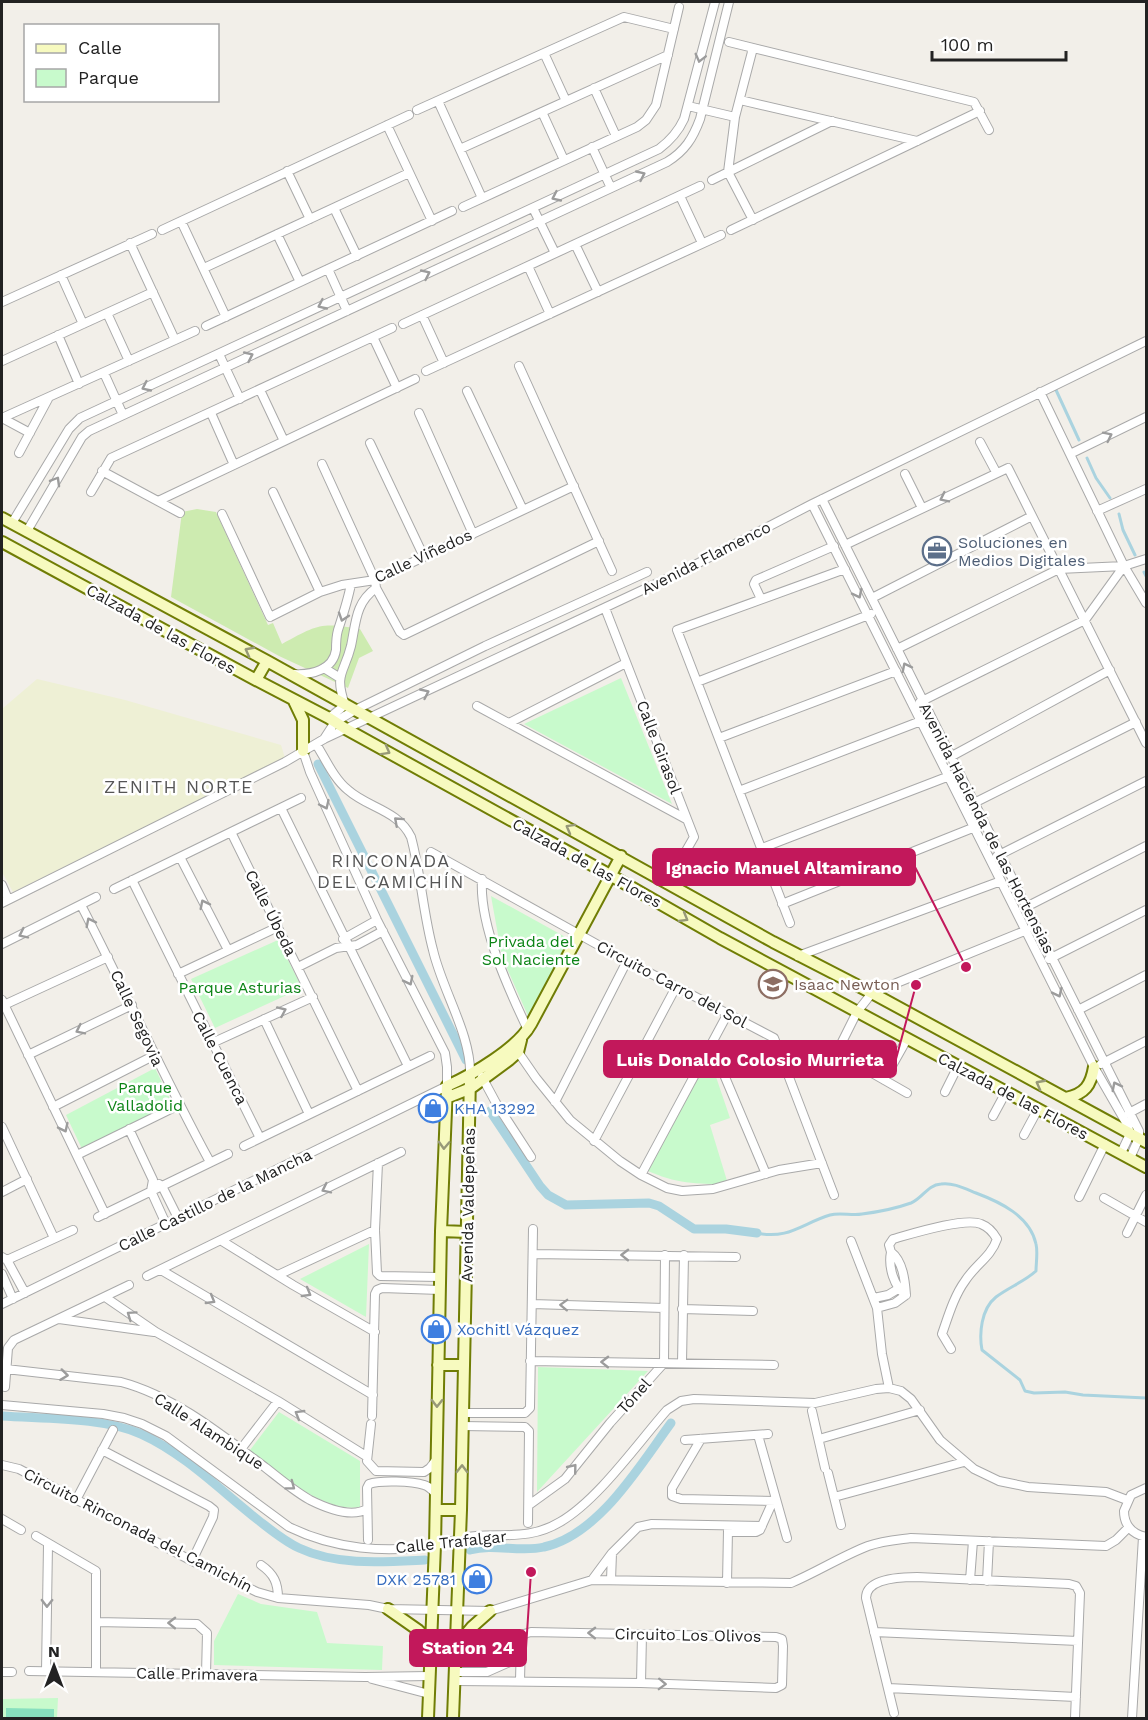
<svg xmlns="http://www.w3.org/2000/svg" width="1148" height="1720" font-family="'Work Sans',sans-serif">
<rect width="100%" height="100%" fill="#f2efe9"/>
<path fill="#eef0d5" d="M37 679 125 700 281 745 285 758 13 892 2 872V709Z"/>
<path fill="#cdebb0" d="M197 509 216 512 268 625 273 623 282 644C317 625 320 622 360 629L373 651 359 658 348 688 279 656 171 597 182 512Z"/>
<path fill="#c8facc" d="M621 678 672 804 524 724Z
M491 896 569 939 528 1016 502 957Z
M278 940 302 988 215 1028 191 979Z
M702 1067 714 1071 730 1118 710 1125 728 1184C696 1184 676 1184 646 1170Z
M155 1068 173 1105 82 1149 66 1115Z
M369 1244 366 1317 300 1279Z
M538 1367 648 1371 537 1492Z
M279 1412 360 1461V1507C324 1514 275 1471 250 1450Z
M238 1594 261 1604 317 1612 327 1643 383 1646 382 1670 214 1665V1641Z
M58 1698 57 1718H2V1699Z"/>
<path fill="#88e0be" d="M6 1708 54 1709V1718H6Z"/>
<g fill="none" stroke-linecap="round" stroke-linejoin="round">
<path stroke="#aad3df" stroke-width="3" d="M1056 390 1079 440
M1087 458 1096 478 1110 498
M1119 514 1123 530 1135 555
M1144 572 1146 576
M757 1233C788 1240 803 1223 830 1215 840 1212 852 1216 862 1214 878 1212 897 1208 911 1203 923 1198 927 1185 941 1184 952 1182 966 1189 976 1193 1000 1202 1030 1216 1036 1244 1038 1252 1036 1263 1036 1271 1024 1282 1009 1287 996 1297 981 1309 979 1334 982 1350L1020 1380 1025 1391 1034 1393 1065 1392 1083 1395 1146 1398"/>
<path stroke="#aad3df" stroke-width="9" d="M318 764 466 1060
M490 1111 540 1186 548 1195 566 1205 649 1203 659 1206 694 1229H726L757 1233
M2 1416C44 1419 102 1417 141 1434 185 1454 220 1490 258 1520 271 1530 284 1541 299 1548 337 1566 384 1562 425 1560
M470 1550C494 1543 520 1553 544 1547 599 1535 640 1465 671 1423"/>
<g stroke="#a9a9a9" stroke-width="10">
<path id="street" d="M729 42 974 102 989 130
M753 48 735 117 728 172 753 220
M544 53 566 101
M594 88 616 136
M740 100 917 141
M438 101 482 198
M688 106 735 117
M417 110 624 17 674 29
M542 112 564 160
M387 125 432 221
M592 147 611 188
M460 149 668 55
M287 171 310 219
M712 180 832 121
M680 196 702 243
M463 207 637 127 646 120 656 105 679 7
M334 208 357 256
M533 208 555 253
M181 221 226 317
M162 230 409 115
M731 230 980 111
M277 234 300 282
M130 243 175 340
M575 244 598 292
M528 266 550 314
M204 268 409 173
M328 269 347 311
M61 275 83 324
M2 302 152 234
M107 313 129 361
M422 315 444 363
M403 324 700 186
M206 326 452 211
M58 335 79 384
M373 337 397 388
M219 354 240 399
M2 361 153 292
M519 366 612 571
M426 371 721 235
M104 373 123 415
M260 390 284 441
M467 391 523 510
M1040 392 1124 566 1146 603
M211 413 234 465
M419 413 473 534
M2 418 195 331
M2 418 30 433
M980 442 996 472
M370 443 424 557
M19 453 48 399
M1070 454 1146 417
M322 464 375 580 376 588 400 632 404 635 599 541
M102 471 180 513
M905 474 922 508
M91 492 111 458 392 328
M273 492 320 592
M822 499 1139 1131V1138L1130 1158
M158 501 415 379
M812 504 1094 1067 1128 1126 1130 1134 1121 1153
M1097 511 1146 489
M222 514 270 617 320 592 342 585 375 580 574 486
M12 523 69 429 80 418 659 149C671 140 678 132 684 119L715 2
M27 531 82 437 89 431 667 162C685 151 693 138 700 119L729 2
M845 545 1008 468 1146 743
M872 598 1032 516
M761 599 754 584 756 580 834 546
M605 608 694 837 667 884
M897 649 1059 569 1124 566 1146 559
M324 668 340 678
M294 674C312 675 333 670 336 650 336 643 336 637 338 630 343 615 348 600 351 584
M697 682 871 614
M920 702 1085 620 1124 566
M477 706 686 819
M329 718 345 705C334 673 344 674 351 646 356 623 355 603 376 588
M509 723 626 663
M719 738 896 671
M324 739 335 722 355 710 485 646 647 572
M316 744C325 758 334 779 348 790 368 808 398 810 411 837 421 874 423 913 433 950 442 990 472 1036 470 1076
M952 756 1110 670
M739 791 921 721
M974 803 1136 722
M281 808 408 1066
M231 832 358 1091
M762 848 952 775
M431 852 627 961 774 1038 834 1195
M997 856 1146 781
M180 857 228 950
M482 879C479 925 508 988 528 1030
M132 880 260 1138
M2 885 8 899
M114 889 301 798
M2 903 285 762 324 739 683 571 812 504 1146 341
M782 904 975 827
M81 905C125 990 164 1078 210 1162
M1026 907 1146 846
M790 923 677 630 845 569
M343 939 377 920
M2 944 96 897
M798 956 1001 881
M1049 959 1146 910
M298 967 336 948 357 945 383 931
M178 974 278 927
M2 1000 105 1214
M4 1005 108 957
M1078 1010 1146 975
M264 1019 309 1114
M212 1043 313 997
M516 1049 536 1078 570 1120 620 1161 641 1175 667 1188 682 1191 713 1189 779 1170 822 1163
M708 1053 722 1070 766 1174
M28 1055 132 1005
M831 1064 857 1012 872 993 1027 930
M1101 1064 1146 1041
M858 1065 907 1093
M482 1077 496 1103 531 1157
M884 1080 907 1039
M945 1092 958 1066
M555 1102 627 961
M53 1107 155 1055
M1129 1113 1146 1104
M993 1116 1006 1092
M2 1127 54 1238
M129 1129 153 1180 151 1191 166 1224
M1024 1135 1038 1109
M594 1141 676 987
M244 1146 430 1056
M77 1155 179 1105
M378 1163 375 1230 377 1273 380 1276 440 1277
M641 1175 728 1013
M159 1184 162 1186 178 1218
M2 1192 27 1179
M1079 1197 1105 1144
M1104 1198 1146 1222
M98 1217 228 1154
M1127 1233 1146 1195
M222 1241 293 1285 375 1332
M851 1241 877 1308 882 1354 889 1388
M891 1252 889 1245 893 1239C911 1234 964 1217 981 1224 989 1227 993 1232 997 1239 991 1257 975 1265 965 1281 954 1296 948 1317 942 1334L951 1349
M891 1252C903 1261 905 1281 906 1295 894 1287 888 1267 891 1252Z
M533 1254 736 1257
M2 1257 7 1260 25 1293
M7 1260 73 1230
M161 1270 373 1395
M2 1274 13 1299
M278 1275 375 1230
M147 1276 401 1152
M105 1297 156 1332 278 1401 366 1456
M874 1298 888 1295 898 1289
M2 1304 447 1086V1067L445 1053 377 920 310 772 303 751
M532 1304 664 1308
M877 1308 895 1303 906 1295
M682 1309 753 1311
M59 1319 154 1332
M530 1361 774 1365
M682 1363 684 1255
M6 1369 121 1382C174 1396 222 1435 266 1468 280 1479 294 1491 310 1500 326 1508 351 1518 367 1509
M5 1387 8 1348 14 1340 129 1285
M2 1405 103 1414 124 1418 142 1424 166 1436 289 1527C334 1549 386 1554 436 1545 449 1543 462 1537 476 1536 507 1534 532 1539 560 1522 598 1500 637 1444 667 1410L681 1401 694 1399 815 1403 876 1389 889 1388 901 1391 911 1399 940 1440 974 1469 999 1481 1028 1487 1106 1492 1127 1500
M812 1411 825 1468
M463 1413H525L530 1408 533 1229
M372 1416 375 1294 377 1290 382 1288 440 1290
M371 1424 367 1461 376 1471 424 1472 430 1468 436 1460
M462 1426 525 1427 529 1431 528 1523
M758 1435 787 1538
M701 1439 672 1488V1496L681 1499 776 1501
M819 1439 920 1410
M685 1440 768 1434
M241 1449 278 1401
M102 1450 209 1506 214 1510 213 1517 192 1561
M2 1465 19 1469 192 1561 257 1592 278 1598 369 1605 388 1609 490 1611 592 1580 791 1583C817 1572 842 1556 868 1546 882 1541 896 1540 911 1538L1106 1546 1116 1540 1129 1527
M828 1473 841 1525
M1146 1488 1131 1495 1124 1511C1124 1525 1132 1534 1146 1537
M834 1497 964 1462
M76 1500 113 1430
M529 1505 565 1479 610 1423 664 1363 665 1255
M2 1519 21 1530
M728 1532H756L760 1530 773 1501
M36 1536 96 1571V1671
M368 1540 367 1488 369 1484C380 1480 412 1481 424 1485 429 1486 432 1490 436 1494
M612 1553 638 1527 652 1524 762 1526
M261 1565C274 1574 278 1583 278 1598
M592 1580 612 1553 611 1580
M970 1580 973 1541
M987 1581 989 1541
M727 1583 728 1530
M96 1622 197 1624 207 1633 206 1674
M874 1632 1078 1641
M29 1671 365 1677 429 1676
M46 1671 48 1545
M2 1672H12
M456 1672H487L521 1657
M372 1679 429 1694
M455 1681 641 1683 776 1688 782 1685 783 1646 782 1639 776 1637 531 1632 524 1634 521 1641 520 1680
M641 1683 642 1634
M888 1688 1076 1697
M894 1713 866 1598C866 1578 901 1577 917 1577L1069 1584 1076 1586 1080 1593 1075 1718
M1132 1718 1143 1537"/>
</g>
<g stroke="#707d05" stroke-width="14">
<path id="secondary" d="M2 518 267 661 773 942 872 993 1146 1142
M2 542 256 680 329 718 346 729 610 875 720 938 1146 1167
M256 680 267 661
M294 701 303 720V751
M446 1098 471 1088 509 1060 518 1052 521 1040
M1066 1098C1085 1094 1091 1085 1094 1067
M441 1231 467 1232
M438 1365H464
M436 1510H461
M388 1609 418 1630 431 1643
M457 1645 472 1627 490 1611
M428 1718 435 1545 441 1231 447 1086C472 1075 518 1048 531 1024L621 856
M453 1718 461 1510 470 1076"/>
</g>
<use href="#street" stroke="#fff" stroke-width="8"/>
<use href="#secondary" stroke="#f7fabf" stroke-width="10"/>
</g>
<defs><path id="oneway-chevron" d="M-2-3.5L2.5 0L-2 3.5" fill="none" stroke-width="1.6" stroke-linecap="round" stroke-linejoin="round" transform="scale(1.5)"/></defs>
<g stroke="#9c9c9c">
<use href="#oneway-chevron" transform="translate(700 58) rotate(104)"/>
<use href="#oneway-chevron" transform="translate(641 175) rotate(-25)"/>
<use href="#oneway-chevron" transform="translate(556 197) rotate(155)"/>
<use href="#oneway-chevron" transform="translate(426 274) rotate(-25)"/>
<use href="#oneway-chevron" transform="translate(322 305) rotate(155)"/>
<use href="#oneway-chevron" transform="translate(249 356) rotate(-25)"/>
<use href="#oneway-chevron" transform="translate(146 387) rotate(155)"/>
<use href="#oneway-chevron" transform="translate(1108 436) rotate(-26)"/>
<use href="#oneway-chevron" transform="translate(56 481) rotate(-60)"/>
<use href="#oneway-chevron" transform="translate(944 498) rotate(154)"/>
<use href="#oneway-chevron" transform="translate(858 594) rotate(63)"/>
<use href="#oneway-chevron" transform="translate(343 617) rotate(108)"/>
<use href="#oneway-chevron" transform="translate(906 667) rotate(-117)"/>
<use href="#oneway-chevron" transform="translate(425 693) rotate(-25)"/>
<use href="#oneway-chevron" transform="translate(325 805) rotate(65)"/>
<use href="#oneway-chevron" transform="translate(398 821) rotate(-138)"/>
<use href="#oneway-chevron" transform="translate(204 904) rotate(-117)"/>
<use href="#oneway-chevron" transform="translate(90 922) rotate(-117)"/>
<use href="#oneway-chevron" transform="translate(23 934) rotate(154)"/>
<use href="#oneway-chevron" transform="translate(409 981) rotate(63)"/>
<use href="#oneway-chevron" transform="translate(1058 993) rotate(64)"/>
<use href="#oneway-chevron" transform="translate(282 1011) rotate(-24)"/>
<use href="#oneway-chevron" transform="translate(80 1030) rotate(154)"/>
<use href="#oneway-chevron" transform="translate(1116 1086) rotate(-117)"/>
<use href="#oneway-chevron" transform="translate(64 1128) rotate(64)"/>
<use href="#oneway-chevron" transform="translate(326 1189) rotate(154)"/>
<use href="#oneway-chevron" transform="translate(625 1255) rotate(-179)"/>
<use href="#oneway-chevron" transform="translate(307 1293) rotate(30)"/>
<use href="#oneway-chevron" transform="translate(211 1300) rotate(30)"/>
<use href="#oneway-chevron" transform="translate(564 1305) rotate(-178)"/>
<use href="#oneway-chevron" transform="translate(131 1315) rotate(-145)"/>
<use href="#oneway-chevron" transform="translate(605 1362) rotate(-179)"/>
<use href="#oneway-chevron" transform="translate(64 1375) rotate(7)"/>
<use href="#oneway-chevron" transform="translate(299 1414) rotate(-149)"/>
<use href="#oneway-chevron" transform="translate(573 1468) rotate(-51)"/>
<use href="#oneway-chevron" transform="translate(291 1486) rotate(37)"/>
<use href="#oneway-chevron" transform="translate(47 1603) rotate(91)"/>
<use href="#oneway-chevron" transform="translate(172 1623) rotate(-179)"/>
<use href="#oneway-chevron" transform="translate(592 1633) rotate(-179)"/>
<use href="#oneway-chevron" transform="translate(662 1684) rotate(2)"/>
</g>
<g stroke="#979978">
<use href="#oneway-chevron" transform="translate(249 651) rotate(-152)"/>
<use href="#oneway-chevron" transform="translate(386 751) rotate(29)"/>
<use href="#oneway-chevron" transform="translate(570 828) rotate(-151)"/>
<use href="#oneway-chevron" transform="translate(684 918) rotate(30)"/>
<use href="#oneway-chevron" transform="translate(1040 1084) rotate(-152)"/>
<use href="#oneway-chevron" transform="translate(444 1145) rotate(92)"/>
<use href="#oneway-chevron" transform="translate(437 1403) rotate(91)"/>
<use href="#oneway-chevron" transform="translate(462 1469) rotate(-89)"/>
</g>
<defs>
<g id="office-ring" transform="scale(1.5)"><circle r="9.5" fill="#fff" stroke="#5c6f8a" stroke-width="1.5"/><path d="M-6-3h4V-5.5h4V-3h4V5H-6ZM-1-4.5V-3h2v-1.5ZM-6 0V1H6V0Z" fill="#5c6f8a"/></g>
<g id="school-ring" transform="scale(1.5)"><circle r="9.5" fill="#fff" stroke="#8d6e63" stroke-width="1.5"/><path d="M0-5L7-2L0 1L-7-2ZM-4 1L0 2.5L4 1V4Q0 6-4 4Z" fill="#8d6e63"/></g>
<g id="shop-ring" transform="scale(1.5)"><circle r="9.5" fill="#fff" stroke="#3f7fe0" stroke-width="1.5"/><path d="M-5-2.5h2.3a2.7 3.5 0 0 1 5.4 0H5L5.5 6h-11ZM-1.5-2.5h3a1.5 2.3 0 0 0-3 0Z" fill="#3f7fe0"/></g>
</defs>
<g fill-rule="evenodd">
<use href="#office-ring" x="937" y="551"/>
<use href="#school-ring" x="773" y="984"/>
<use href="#shop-ring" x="433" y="1108"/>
<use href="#shop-ring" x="436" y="1329"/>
<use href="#shop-ring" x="477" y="1579"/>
</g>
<g text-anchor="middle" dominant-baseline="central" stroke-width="5" stroke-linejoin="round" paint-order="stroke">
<g font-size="16" fill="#4e5e75" stroke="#fff" text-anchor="start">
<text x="958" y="542">Soluciones en<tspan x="958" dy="18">Medios Digitales</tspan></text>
</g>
<g font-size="16" fill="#222" stroke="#fff">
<text transform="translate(423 556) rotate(-25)">Calle Viñedos</text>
<text transform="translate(706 558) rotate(-27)">Avenida Flamenco</text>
<text transform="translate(161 629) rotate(29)">Calzada de las Flores</text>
<text transform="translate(659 747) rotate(69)">Calle Girasol</text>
<text transform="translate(987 828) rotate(63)">Avenida Hacienda de las Hortensias</text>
<text transform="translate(587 863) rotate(29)">Calzada de las Flores</text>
<text transform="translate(271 913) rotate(63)">Calle Úbeda</text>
<text transform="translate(672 984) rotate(28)">Circuito Carro del Sol</text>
<text transform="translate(137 1018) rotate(65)">Calle Segovia</text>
<text transform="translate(220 1058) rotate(63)">Calle Cuenca</text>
<text transform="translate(1013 1096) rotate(28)">Calzada de las Flores</text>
<text transform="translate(215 1200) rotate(-26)">Calle Castillo de la Mancha</text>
<text transform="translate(468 1205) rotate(-89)">Avenida Valdepeñas</text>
<text transform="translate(634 1396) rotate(-48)">Tónel</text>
<text transform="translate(209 1431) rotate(33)">Calle Alambique</text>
<text transform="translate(138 1530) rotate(27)">Circuito Rinconada del Camichín</text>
<text transform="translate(451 1542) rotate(-6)">Calle Trafalgar</text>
<text transform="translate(688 1635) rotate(1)">Circuito Los Olivos</text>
<text transform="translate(197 1674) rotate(1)">Calle Primavera</text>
</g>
<g font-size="16" fill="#0c8416" stroke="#fff">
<text x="531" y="941">Privada del<tspan x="531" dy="18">Sol Naciente</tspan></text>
<text x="240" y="987">Parque Asturias</text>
<text x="145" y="1087">Parque<tspan x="145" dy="18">Valladolid</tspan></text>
</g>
<g font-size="16" fill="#785e54" stroke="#fff" text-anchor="start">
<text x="794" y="984">Isaac Newton</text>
</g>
<g font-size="16" fill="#366cbe" stroke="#fff" text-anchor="start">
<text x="454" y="1108">KHA 13292</text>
<text x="457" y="1329">Xochitl Vázquez</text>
<text x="456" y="1579" text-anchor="end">DXK 25781</text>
</g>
<g font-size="18" letter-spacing="1.5" fill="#555" stroke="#fff">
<text x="179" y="786">ZENITH NORTE</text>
<text x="391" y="860">RINCONADA<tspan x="391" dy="21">DEL CAMICHÍN</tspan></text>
</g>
</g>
<path fill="none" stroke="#c2185b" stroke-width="2" d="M966 967L915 867M916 985L896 1059M531 1572L526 1648"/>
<g fill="#c2185b" stroke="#fff" stroke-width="2">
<circle cx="966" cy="967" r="6"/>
<circle cx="916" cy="985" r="6"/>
<circle cx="531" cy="1572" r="6"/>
</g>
<g fill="#c2185b" stroke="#c2185b" stroke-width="2">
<rect x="653" y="849" width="262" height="36" rx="6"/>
<rect x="604" y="1041" width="292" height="36" rx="6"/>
<rect x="410" y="1630" width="116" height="36" rx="6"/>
</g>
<g font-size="18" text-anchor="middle" font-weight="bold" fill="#fff">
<text x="784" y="874">Ignacio Manuel Altamirano</text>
<text x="750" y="1066">Luis Donaldo Colosio Murrieta</text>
<text x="468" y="1654">Station 24</text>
</g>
<rect width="1148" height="1720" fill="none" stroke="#222222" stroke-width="6"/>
<rect x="24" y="24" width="195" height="78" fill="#ffffff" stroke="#a7a7a7" stroke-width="1.5"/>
<rect x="36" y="44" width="30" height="9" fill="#f7fabf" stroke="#a7a7a7" stroke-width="1.5"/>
<text x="78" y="54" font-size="18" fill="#222222">Calle</text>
<rect x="36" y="69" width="30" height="18" fill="#c8facc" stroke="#a7a7a7" stroke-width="1.5"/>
<text x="78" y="84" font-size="18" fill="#222222">Parque</text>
<g transform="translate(54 1666)" stroke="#ffffff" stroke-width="4.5" paint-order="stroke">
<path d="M0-4.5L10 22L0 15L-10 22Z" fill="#222222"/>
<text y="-9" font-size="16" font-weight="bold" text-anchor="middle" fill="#222222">N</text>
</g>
<path d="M932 51v9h134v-9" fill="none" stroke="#222222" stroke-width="3"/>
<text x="941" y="51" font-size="18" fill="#222222" stroke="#ffffff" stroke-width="4.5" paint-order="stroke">100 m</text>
</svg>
